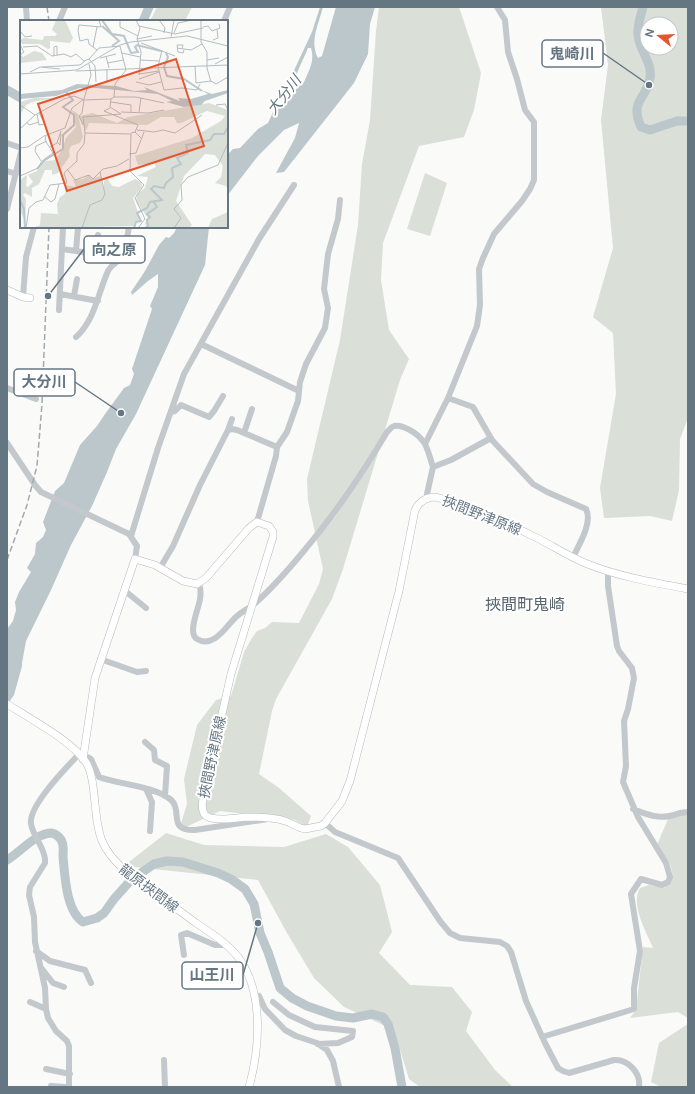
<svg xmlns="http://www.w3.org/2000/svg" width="695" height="1094" font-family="'DM Sans','Noto Sans JP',sans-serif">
<rect width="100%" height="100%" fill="#fafaf8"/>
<path fill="#dadfd7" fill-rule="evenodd" d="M157 7H192L185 21H150Z
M379 7H459L481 73 474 110 464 137 419 146 383 243 381 280 389 330 409 359 400 380 343 569 332 599 276 699 272 711 259 774 279 788 311 816 307 827 295 820 284 817 262 816 220 811 184 828 181 823 187 804 184 779 197 725 216 700 231 696 244 652 252 638 257 631 265 628 272 622 299 623 319 584 323 569 308 501 307 479 340 340 358 225 362 164 370 120 376 31Z
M601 7H688V418L680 439 679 490 672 521 650 516 604 518 600 488 616 394 613 333 593 317 613 248 601 120 608 65ZM647 24H671V48H647Z
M425 173 447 183 430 236 407 229Z
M688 813V1018L678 1012 630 1018 636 1010 643 947 653 948C646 931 630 905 640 888L649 885 664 888C682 874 666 859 657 845L668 819Z
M166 833 204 845 284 847 326 834 348 847 380 885 392 932 379 953 410 985 452 987 472 1012 466 1031 495 1070 513 1087H420L409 1079 394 1030 344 1007 314 978 287 933 258 880 124 866Z
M688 1024V1087H661L651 1082 659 1043Z"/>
<path fill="#bbc7cb" d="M320 7H323C319 23 309 42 318 58L322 56 336 7H375L370 24 368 54 354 83 284 172 276 173 295 138 299 123 284 130 258 156 227 196V155L233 149 240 148 258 129 268 123 274 110H277L293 95 299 84 304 82C309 70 315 61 311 48H308C305 56 294 77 295 82L290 79 312 32Z
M177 227H209L205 265 136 414 116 449 107 472 92 506 71 545 51 590 26 641 22 663V666L14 695 7 705V629L13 621 16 610 15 602 19 592 31 572 27 568 35 554 36 543 43 537 46 530 43 522 55 491 64 483 80 445 97 426 105 414 124 388 130 385 134 374 132 369 152 309 150 306 158 287V274L148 281 132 295 131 292 145 271 159 245 166 237 169 238 174 233Z"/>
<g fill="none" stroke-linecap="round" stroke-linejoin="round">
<path stroke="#bbc7cb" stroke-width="9" d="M643 7C641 15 637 26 638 34 638 48 653 63 650 78 647 99 629 100 641 127L650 130 677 121H688
M143 21 149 7
M7 90 21 98
M7 860C21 852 34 834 51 833 55 833 61 838 62 842 64 846 63 852 63 857 65 876 66 911 83 922L97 918 104 913 114 899 131 880 154 864 167 861 183 862 218 873 231 879 245 889 254 904 260 933 268 952 280 988 292 998 307 1006 336 1016 353 1018 372 1014 383 1017 388 1024 395 1048 402 1087"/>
<g stroke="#b5babe" stroke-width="8">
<path id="major" d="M7 290 23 297 30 298
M7 704C29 718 74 742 87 764 92 773 93 784 94 794 98 831 97 847 127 872 150 889 173 906 196 923 211 933 227 943 238 957 264 991 260 1048 249 1087
M83 759 95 678 135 559 155 565 183 581 197 584 206 578 249 528 257 522 269 526 273 532V537L231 674 205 790C203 797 200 809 205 815 212 822 236 818 245 817 258 817 273 817 285 821 292 823 298 828 305 829L321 826 325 823 342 801 350 781 399 591 415 510C419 502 426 497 436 497 470 507 505 522 537 538 553 546 568 556 585 563 616 576 655 583 688 589"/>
</g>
<path stroke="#c3c8cc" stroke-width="6" d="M26 7 27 21
M59 21 65 7
M224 21 230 7
M7 143 21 148
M7 171 16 174
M7 209 21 152
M62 249 76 251 78 227
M76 251 93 254 98 235
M60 294 98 301
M74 296 77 279
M23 297 26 257 34 227
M59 310 63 227
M76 337C95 320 98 293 108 271 111 265 115 264 119 260 126 251 127 237 129 227
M201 344 299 391
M7 388 36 399
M448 398 473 407 492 440 533 484 547 492 586 509C593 522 579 545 573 557
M171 412 175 411 181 405 209 417 214 411 223 396
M228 430 232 419
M244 433 252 409
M7 443 35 485 41 492 129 534 137 546 135 559
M425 444 448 398 477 326 480 305 479 269 483 258 494 234 522 201 530 189 534 180V122L525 110 517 79 508 52 505 20 497 7
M428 498 427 494 433 467 451 460 491 438
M257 522 276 456 277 447 287 432 298 401 300 382 306 364 325 328 328 308 324 289 328 254 338 219 340 200
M131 536 158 448 184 374 259 239 294 185
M160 568 173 546 200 485 228 430 232 429 237 430 277 447
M199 584C201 589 201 593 200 599 199 608 187 633 197 639 214 649 226 626 236 617 241 612 248 609 253 605 272 589 288 570 303 552 336 513 361 476 387 432 389 430 391 427 394 426 402 424 417 433 422 440 428 446 430 459 433 467
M124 590 146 608
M100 659 137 672 146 671
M145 742 154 750 155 760 167 766 165 796
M84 755 91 759 99 777C118 784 153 786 170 799 184 810 166 831 195 830L268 819
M146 789 152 802 150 831
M633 809C644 813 656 819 669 816 675 815 681 812 688 812
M325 823 335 832 398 858 440 921 450 933 460 938 500 942 507 946 511 952 526 1001 545 1043 558 1068 563 1071 569 1073 614 1060C628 1059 641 1073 639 1087
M36 951 50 961 85 970 91 983
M184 955 181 935 187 933 215 945H227
M42 969 53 983 64 987
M254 995 259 996 265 1009 285 1030 296 1036 317 1043 327 1050 333 1061 339 1087
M30 1002 46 1009
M273 1002 289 1015 315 1027 353 1031 352 1037 338 1043 318 1044
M542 1037 634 1009V988L640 951 631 894 641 879 662 885 668 882 670 877 666 863 638 817 623 782 626 766 624 721 628 709 634 678 632 668 619 651 617 646 608 586V571
M164 1060 165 1087
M46 1069 70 1074
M51 1086 65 1087
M69 1087V1046L67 1041 56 1031 48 1018 46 1009 45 988 35 942 34 917 29 895 30 887 45 863V859C44 847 33 836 31 824 28 806 67 767 79 754"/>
<use href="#major" stroke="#fff" stroke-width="7"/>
<path stroke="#a2aab0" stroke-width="1.5" stroke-dasharray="6 3" stroke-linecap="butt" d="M47 7 49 21
M7 560 27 505 37 466 42 404 49 227"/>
</g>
<g text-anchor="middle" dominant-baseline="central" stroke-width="4" stroke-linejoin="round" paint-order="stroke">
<g font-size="14" fill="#657683" stroke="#fff">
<text transform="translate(482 515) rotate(22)">挾間野津原線</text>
<text transform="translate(212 757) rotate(-78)">挾間野津原線</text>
<text transform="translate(149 888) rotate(37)">龍原挾間線</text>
</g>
<g font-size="15" font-style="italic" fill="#60757c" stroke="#fff">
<text transform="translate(284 95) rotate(-52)">大分川</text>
</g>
<g font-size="16" fill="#57646e" stroke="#fff">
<text x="525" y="604">挾間町鬼崎</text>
</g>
</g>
<g transform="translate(20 20)">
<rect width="208" height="208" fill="#fafaf8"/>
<path d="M36 0H44L47 4 53 18 50 23 30 21V28L28 29 20 24H2L0 20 4 18 23 20 24 16H35L37 14 32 10ZM14 31 22 33 27 40 0 43V34L3 37ZM14 78H35L12 82 6 85 0 95V82ZM189 83 208 90V170L206 166 195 163 201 157 203 146 195 135 185 134 164 156 156 181 172 205 169 208H128L125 203 128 198 116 181 117 174 125 168 128 157 117 156 136 147 134 143 118 145 115 136 172 118 201 101 205 96 187 91 161 103H157L154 97H141L127 105 69 103 66 111 59 96 73 93 97 103 108 97ZM52 90 58 94 63 117 60 123 51 126 49 131 50 136 38 153 32 155V150H25L19 164 12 168V177L5 173 3 175 6 179 5 201 0 190V160L7 155 6 166 8 167 13 162 8 155 17 151 26 141 35 140 42 130 46 118 56 107ZM69 155 72 159 80 156 84 169V161L87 158 92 166 99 167 115 159 121 162 122 167 113 178 121 201 116 202V206L13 208 20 205 21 193 38 194 37 184 40 177 45 174 46 165 56 167 53 160 63 159ZM208 192V208H188L192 199Z" fill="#dadfd7"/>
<path d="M57 64 96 66 114 71 127 70 124 67 160 81 158 78 171 79 188 74 181 70 192 74 208 70V73L185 81 181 85 164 87 146 82 152 81 138 74 76 68H60L36 76 0 79V74L42 70Z" fill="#bbc7cb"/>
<path fill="none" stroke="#bbc7cb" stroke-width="2" d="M82 0 92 14 104 16 111 33 118 32 115 27 117 25 141 31M82 6 99 21 92 26M146 33 148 37 144 47 147 56 164 59 182 71M17 149 25 140 43 129V115L54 105V95L43 87 53 80 45 71M0 164V177M0 180 4 189 5 208M114 208 116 202 121 201 117 193 127 188 130 182 142 180 131 169 134 166 144 168 146 163 153 157 152 148 161 144 157 138 168 133 166 125 190 120 194 114H204L208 107M125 208 128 206 127 200 130 197 127 194 137 187 133 181"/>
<path fill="none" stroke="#b5bdc2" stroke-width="1" d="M116 0 120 8 117 19 121 32 119 55M139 0 145 8 144 13M181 0V22L187 32V48L191 62M100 1V7L118 16M119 6 155 14 183 8M183 7 188 6 192 11 200 8 199 4M0 11 5 17 12 16M154 13 158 3 172 0M151 17 154 0M117 19 132 16M193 20 198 18 197 9M121 23 155 36M0 25 4 32 0 35M3 27 17 26 32 36 44 34 51 37 56 34 64 41 69 39 75 46 76 62M73 27 77 7M157 28 171 30 182 24M162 29 163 25H157L158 32 163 33 164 30M77 30 69 24 68 19 60 21 58 11 59 5 81 7 79 0M142 30 138 47 144 70 162 68 177 70 180 64M102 33 120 37M34 36V27L37 26V35M86 36 89 48M80 38 96 34M69 39 79 28 100 26 106 50 95 64 94 77 91 79M120 40 139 41M187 40 199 38M87 43 104 40M195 44 208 37M175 46 176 63 191 61 196 64 208 57M22 47 60 45 65 41M87 49V62M56 51 208 45M10 52 20 47 40 49M0 54 57 50 100 25 111 22 167 16 208 26M119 54 139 51M119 59 139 52M116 62 129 65 141 62M94 77H116L144 83M64 80 91 79 90 87 101 94 63 97 65 113 111 114 110 151 124 165 115 178 125 199 118 208M91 82 111 85V92M0 85 15 95M196 85 205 84 208 90M90 88 84 91 118 105 115 112M101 92 128 93 144 90M119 92 121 78M17 94 19 105 25 104 19 93M7 102 9 105 19 102M63 105 59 96 62 93 64 80M0 109 15 95 44 79 54 76 64 80M117 110 134 112 143 110 155 113 182 95M111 113 115 112 121 118M38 123 40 125 41 114M30 127 37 123 41 111M0 128 8 127 24 116 45 108 52 88 64 79 71 55 69 44M109 134 116 133 124 112M21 141 15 131 16 126 27 121M47 149 55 160 69 155 73 159 83 149 97 146 109 139M0 156 18 148 22 141 33 133 25 120 26 116M24 176 31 182 35 179 39 164M6 208 9 188 16 182 23 180 30 165 47 163 44 153 57 141V133L64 124 65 113M62 208 70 185 82 180 85 174 80 152M154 208 161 198 154 189 162 180 161 165 168 157 198 145 208 123"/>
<path fill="#e4572e" fill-opacity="0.15" stroke="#e4572e" stroke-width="2" d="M156 39 184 126 47 171 18 84Z"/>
<rect width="208" height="208" fill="none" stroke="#657683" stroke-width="2"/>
</g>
<path fill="none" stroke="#657683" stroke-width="1.5" d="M649 85L603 53M48 296L84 249M121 413L75 382M258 923L243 975"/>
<g fill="#657683" stroke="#fff" stroke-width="1.5">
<circle cx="649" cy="85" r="4"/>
<circle cx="48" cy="296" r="4"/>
<circle cx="121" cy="413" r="4"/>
<circle cx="258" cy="923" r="4"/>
</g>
<g fill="#fff" stroke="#657683" stroke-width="1.5">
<rect x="542" y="40" width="61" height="27" rx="4"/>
<rect x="84" y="236" width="61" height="27" rx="4"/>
<rect x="14" y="369" width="61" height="27" rx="4"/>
<rect x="182" y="962" width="61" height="27" rx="4"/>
</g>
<g font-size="15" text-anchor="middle" font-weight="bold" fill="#657683">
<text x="572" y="59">鬼崎川</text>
<text x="114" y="255">向之原</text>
<text x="44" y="387">大分川</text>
<text x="212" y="980">山王川</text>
</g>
<rect width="695" height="1094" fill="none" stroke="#657683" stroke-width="16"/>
<g transform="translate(659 36) rotate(288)"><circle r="19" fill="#ffffff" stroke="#c1c8cd"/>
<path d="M0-3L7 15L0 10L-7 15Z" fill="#e4572e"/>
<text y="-6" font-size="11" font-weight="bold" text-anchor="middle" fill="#657683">N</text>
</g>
</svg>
